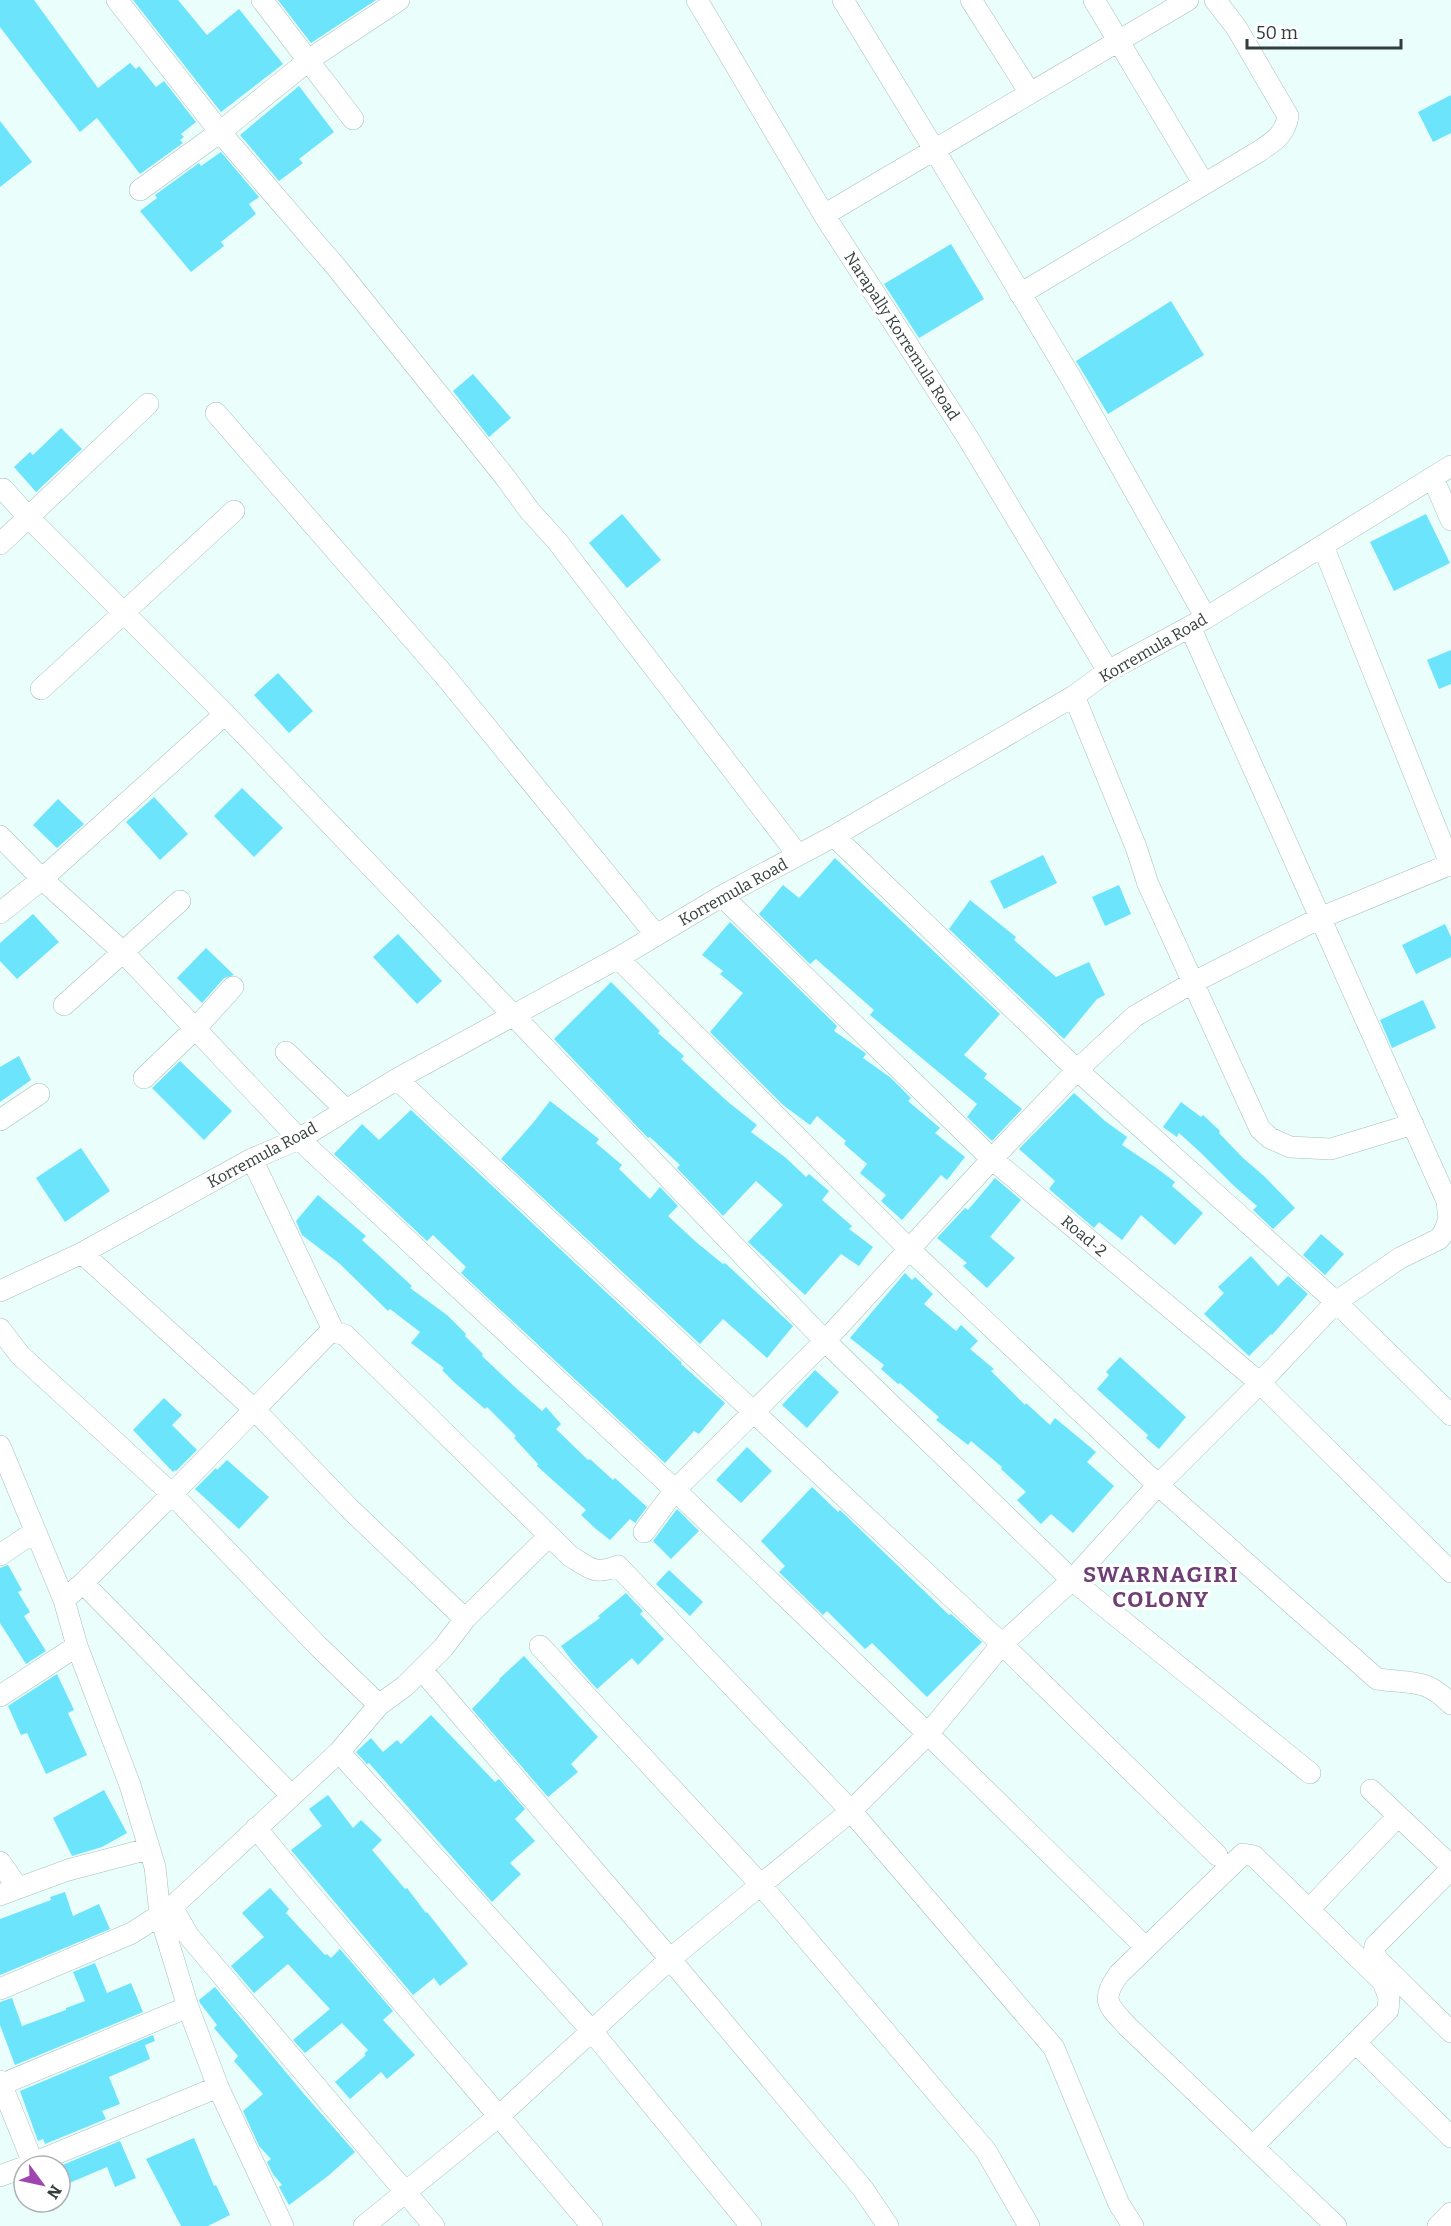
<svg xmlns="http://www.w3.org/2000/svg" width="1451" height="2226" font-family="Bitter,serif">
<rect width="100%" height="100%" fill="#eafefb"/>
<path fill="#6ce4fc" d="M0 0H34L98 88 130 63 136 69 139 66 156 87 164 81 196 122 181 134 184 137 180 140 183 143 140 174 97 118 80 132 0 27Z
M133 0H178L207 35 239 9 283 64 221 112Z
M278 0H376L311 43Z
M299 86 334 132 299 159 303 163 279 181 240 135Z
M1451 95V133L1433 142 1418 112Z
M0 121 32 162 0 187Z
M221 152 259 197 249 204 256 214 221 242 224 246 191 272 140 211 157 198 155 195 199 163 201 166Z
M951 244 984 299 919 338 884 284Z
M1171 301 1204 355 1108 414 1076 361Z
M473 374 511 418 489 437 453 391Z
M61 428 82 449 36 492 14 467 30 452 33 455Z
M622 514 661 560 627 588 589 543Z
M1426 514 1450 563 1394 591 1370 542Z
M1451 650V684L1439 689 1427 660Z
M278 673 313 711 289 733 254 695Z
M242 788 283 828 254 857 214 816Z
M154 797 188 834 160 860 126 822Z
M58 799 84 824 57 848 33 825Z
M1043 855 1057 883 1004 909 990 881Z
M835 858 1000 1014 964 1055 987 1074 984 1078 1022 1109 992 1141 967 1117 977 1104 870 1015 874 1010 816 959 810 964 759 914 783 885 799 898Z
M1119 885 1131 914 1105 926 1092 897Z
M970 900 1016 937 1014 940 1056 977 1089 962 1105 995 1097 999 1064 1039 949 929Z
M33 914 59 942 17 979 0 961V943Z
M730 922 837 1026 834 1031 864 1052 866 1054 863 1058 891 1078 911 1098 908 1101 940 1128 935 1133 965 1157 947 1180 941 1175 902 1220 881 1201 886 1195 860 1173 867 1164 844 1144 846 1141 817 1116 810 1125 783 1105 710 1032 743 993 720 974 723 971 702 955Z
M1445 924 1451 937V957L1416 974 1402 945Z
M398 934 442 981 417 1004 373 957Z
M206 948 234 975 224 978 202 1003 177 978Z
M611 982 660 1031 658 1033 684 1056 681 1059 728 1102 757 1125 751 1132 786 1158 806 1177 809 1174 829 1191 822 1200 852 1226 849 1229 873 1247 859 1266 841 1254 805 1295 748 1242 783 1205 756 1181 723 1216 677 1168 680 1165 650 1137 648 1138 554 1039Z
M1423 1000 1436 1028 1392 1048 1380 1020Z
M19 1056 31 1080 0 1102V1067Z
M180 1061 232 1111 204 1140 152 1088Z
M1074 1093 1105 1121 1127 1137 1122 1145 1155 1167 1175 1182 1172 1186 1203 1213 1175 1245 1141 1215 1122 1240 1099 1222 1094 1228 1049 1189 1055 1181 1019 1149Z
M550 1101 599 1139 596 1143 622 1165 619 1169 650 1199 660 1187 678 1206 668 1216 696 1242 723 1264 725 1263 793 1326 767 1358 723 1319 700 1344 501 1159 533 1123Z
M1181 1102 1201 1117 1203 1115 1220 1131 1219 1133 1243 1158 1264 1176 1295 1208 1273 1229 1253 1210 1257 1206 1233 1185 1200 1152 1179 1133 1177 1137 1163 1127Z
M411 1110 682 1363 681 1364 725 1403 699 1434 694 1431 665 1463 461 1273 466 1267 433 1235 427 1241 334 1154 362 1124 379 1140Z
M81 1148 110 1191 65 1222 36 1178Z
M995 1178 1021 1200 990 1237 1015 1258 987 1288 963 1266 967 1263 937 1238 965 1208 968 1210Z
M318 1195 366 1236 362 1240 412 1286 410 1288 447 1315 466 1334 465 1336 483 1354 482 1356 517 1389 542 1411 546 1407 561 1424 556 1429 588 1460 590 1459 613 1480 615 1478 647 1507 635 1523 630 1519 610 1540 596 1529 581 1515 586 1510 537 1466 538 1464 514 1438 516 1436 487 1407 485 1409 455 1383 442 1370 444 1368 411 1343 420 1332 390 1309 388 1311 340 1264 302 1235 296 1221Z
M1321 1234 1344 1254 1325 1275 1303 1255Z
M1251 1256 1278 1286 1288 1276 1308 1294 1272 1335 1271 1334 1249 1356 1204 1314 1224 1293 1218 1287Z
M905 1273 912 1280 915 1277 933 1294 924 1304 956 1331 961 1325 978 1341 970 1349 994 1369 991 1371 1025 1405 1026 1403 1050 1425 1055 1418 1096 1452 1087 1462 1114 1486 1073 1533 1051 1514 1041 1524 1017 1500 1026 1492 1001 1469 1002 1467 971 1441 968 1445 936 1420 939 1417 900 1383 898 1384 881 1369 884 1365 850 1338Z
M1120 1357 1186 1417 1159 1449 1146 1438 1148 1435 1097 1389 1109 1375 1106 1372Z
M815 1370 839 1392 807 1428 782 1405Z
M164 1398 182 1415 172 1425 197 1450 176 1471 175 1470 173 1472 133 1430Z
M747 1447 772 1471 741 1503 716 1480Z
M227 1460 269 1497 239 1529 195 1489 216 1468 217 1470Z
M812 1487 838 1512 840 1510 949 1615 951 1614 982 1642 927 1697 872 1643 865 1649 827 1611 823 1615 779 1572 785 1566 761 1541Z
M677 1509 699 1531 671 1559 653 1541Z
M8 1565 22 1590 18 1592 30 1612 24 1616 46 1651 26 1664 0 1623V1568Z
M669 1570 703 1602 690 1616 656 1584Z
M626 1593 643 1611 640 1614 664 1639 638 1665 632 1658 597 1689 573 1662 561 1646 600 1618 598 1616Z
M524 1656 598 1737 571 1764 578 1772 548 1797 472 1709 500 1680 499 1679Z
M57 1674 74 1710 68 1713 87 1755 46 1774 27 1733 21 1735 8 1706Z
M431 1715 495 1782 499 1779 525 1809 515 1819 535 1841 510 1863 521 1874 492 1902 369 1763 367 1764 356 1752 371 1738 383 1752 397 1740 401 1744Z
M104 1790 127 1833 102 1847 72 1856 53 1818Z
M328 1795 353 1828 361 1820 382 1840 372 1850 405 1889 407 1888 426 1913 427 1912 468 1964 440 1986 434 1978 413 1995 291 1850 322 1826 309 1809Z
M270 1888 289 1909 286 1913 325 1955 327 1954 331 1958 340 1949 393 2011 383 2020 415 2055 387 2079 381 2072 350 2099 335 2082 366 2055 364 2054 368 2050 342 2023 305 2053 293 2040 330 2009 288 1964 254 1993 231 1966 264 1937 242 1913Z
M65 1892 73 1916 99 1904 110 1929 0 1975V1919L51 1900 50 1897Z
M95 1963 107 1993 131 1983 143 2012 15 2065 0 2025V2002L12 1998 22 2026 66 2010V2008L85 2001 73 1972Z
M215 1987 304 2094 355 2152 328 2176 289 2205 279 2187 282 2185 273 2174 267 2162 271 2159 259 2146 243 2111 263 2094 234 2061 238 2056 214 2028 217 2025 200 2003 199 2000Z
M153 2035 155 2041 145 2045 150 2059 109 2077 120 2104 102 2111 106 2119 45 2144 43 2139 38 2141 20 2091Z
M194 2138 214 2186 216 2185 230 2215 208 2226H181L146 2159Z
M120 2141 136 2178 115 2187 107 2167 60 2187V2166Z"/>
<g fill="none" stroke-linecap="round" stroke-linejoin="round">
<g stroke="#a7c0bc" stroke-width="22">
<path id="minor" d="M117 0 220 132 337 268 505 477 529 510 557 541 798 855
M262 0 353 119
M697 0 824 215 968 438 1108 671
M843 0 934 149 1071 378 1206 618
M971 0 1030 93
M1094 0 1204 184
M140 190 220 132 313 57 399 0
M824 215 1188 0
M1020 294 1258 152C1273 142 1285 135 1288 116L1236 27 1215 0
M216 413 444 675 656 935
M1433 478 1451 520
M3 489 29 518 225 714 825 1341 1072 1580 1310 1773
M0 544 148 404
M1323 546 1451 866
M41 689 234 511
M1074 696 1136 847 1148 884 1260 1129 1270 1138 1290 1147 1331 1149 1413 1124
M0 836 42 879 123 952 299 1139 675 1490 928 1734 1137 1939
M834 836 1077 1070 1336 1302 1451 1415
M722 896 992 1159 1260 1383 1451 1572
M0 913 42 879 225 714
M618 958 909 1249 1158 1485 1377 1679C1411 1684 1424 1677 1451 1704
M64 1005 180 901
M286 1052 345 1109
M144 1078 196 1028 233 987
M397 1079 1002 1644 1217 1855
M0 1120 39 1094
M252 1159 334 1332
M82 1253 254 1409 349 1508 465 1619
M0 1291 82 1253 252 1159 299 1139 397 1079 618 958 722 896 834 836 1074 696 1108 671 1206 618 1451 466
M0 1329 20 1355 172 1494 318 1646 379 1705
M0 1446 64 1600 77 1646 130 1785 155 1867 160 1915 188 2007 218 2087 283 2226
M644 1532 675 1490 825 1341 992 1159 1077 1070 1135 1016 1192 983 1320 918 1451 864
M0 1555 34 1532
M83 1583 291 1795
M64 1600 83 1583 172 1494 329 1333 334 1332 345 1335 570 1556C591 1569 594 1575 618 1566L851 1811 1054 2048 1119 2204 1133 2226
M540 1646 761 1885 986 2151 1029 2226
M422 1670 670 1959 863 2189 888 2226
M0 1696 77 1646
M339 1752 591 2030 751 2226
M1371 1790 1451 1866
M256 1828 300 1882 592 2226
M0 1862 18 1888
M1451 1869 1379 1942 1375 1946 1374 1953 1378 1960 1451 2032
M0 1895 68 1870 148 1849
M1316 1902 1398 1816
M172 1907 188 1935 434 2226
M0 1989 132 1933 172 1907 339 1752 379 1705 405 1686 443 1648 465 1619 549 1536
M1361 2048 1451 2137
M0 2081 33 2163
M0 2085 188 2007
M1253 2146 1388 2010 1389 1998 1383 1982 1254 1856 1243 1854 1119 1974C1099 2001 1109 2006 1128 2027L1336 2226
M26 2166 218 2087
M0 2176 24 2167
M364 2226 499 2116 670 1959 851 1811 928 1734 1002 1644 1072 1580 1158 1485 1260 1383 1336 1302 1400 1258 1439 1239 1444 1232 1449 1219 1447 1201 1190 627
M1438 2226 1451 2213"/>
</g>
<use href="#minor" stroke="#fff" stroke-width="21"/>
</g>
<g text-anchor="middle" dominant-baseline="central" stroke-width="6" stroke-linejoin="round" paint-order="stroke">
<g font-size="16" fill="#333d3b" stroke="#fff">
<text transform="translate(902 336) rotate(57)">Narapally Korremula Road</text>
<text transform="translate(1153 648) rotate(-30)">Korremula Road</text>
<text transform="translate(733 892) rotate(-29)">Korremula Road</text>
<text transform="translate(262 1155) rotate(-28)">Korremula Road</text>
<text transform="translate(1084 1236) rotate(40)">Road-2</text>
</g>
<g font-size="22" font-weight="bold" letter-spacing="1.5" fill="#6d3f74" stroke="#fff">
<text x="1161" y="1574">SWARNAGIRI<tspan x="1161" dy="25">COLONY</tspan></text>
</g>
</g>
<g transform="translate(42 2184) rotate(123)"><circle r="28" fill="#ffffff" stroke="#adb1b1" stroke-width="1.5"/>
<path d="M0-4.5L10 22L0 15L-10 22Z" fill="#a044af"/>
<text y="-9" font-size="16" font-weight="bold" text-anchor="middle" fill="#333d3b">N</text>
</g>
<path d="M1247 39v9h154v-9" fill="none" stroke="#333d3b" stroke-width="3"/>
<text x="1256" y="39" font-size="18" fill="#333d3b" stroke="#ffffff" stroke-width="4.5" paint-order="stroke">50 m</text>
</svg>
